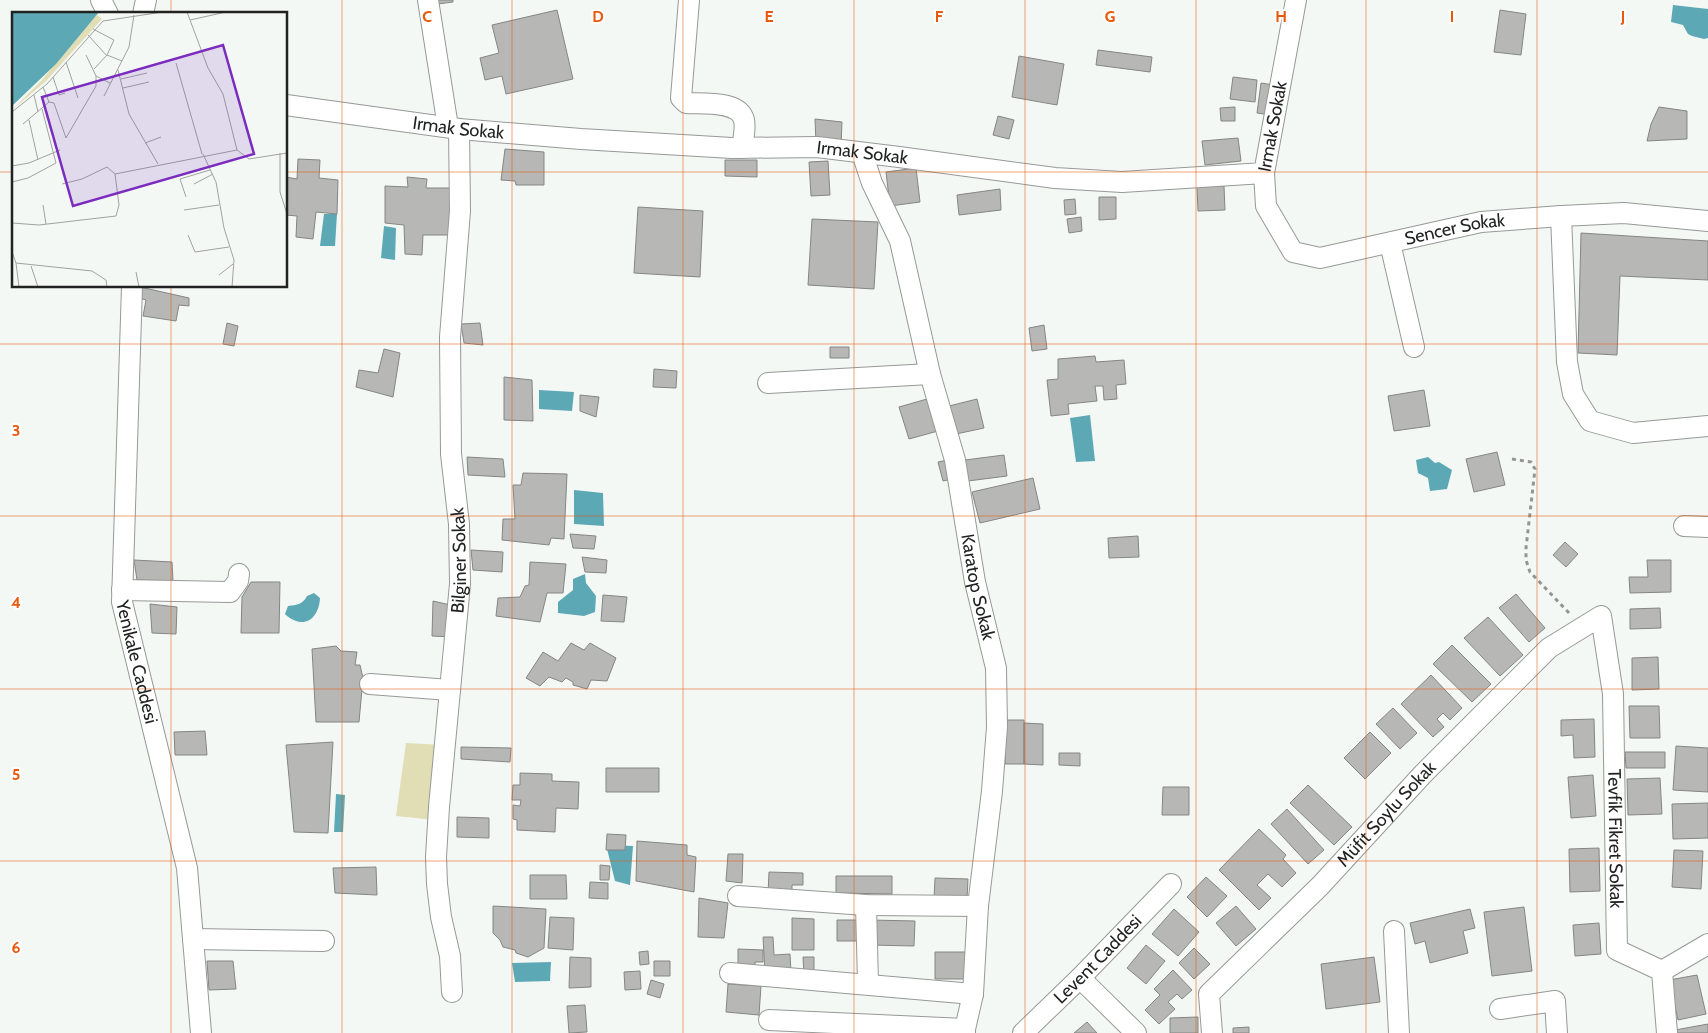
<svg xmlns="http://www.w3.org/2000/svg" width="1708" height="1033" font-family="Cabin,sans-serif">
<rect width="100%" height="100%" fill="#f4f8f5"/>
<path fill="#e1deb5" d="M406 743 443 745 434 820 396 816Z"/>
<path fill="#5da8b5" d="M1673 5 1708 9V38L1704 39 1692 36 1688 34 1683 25 1671 22Z
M324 214H337L335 246H320Z
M384 226 396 228 395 260 381 258Z
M539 390 574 392 572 411 539 409Z
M1090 415 1095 461 1076 462 1070 418Z
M1428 457 1435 463 1439 462 1452 470 1447 489 1430 491 1428 478 1418 473 1416 460Z
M574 490 603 493 604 526 574 524Z
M585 574 586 583 596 596 595 612 584 616 558 613V602L573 590V579Z
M314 593 320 598C319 618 305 630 287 616L285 614 288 606C297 605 303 604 307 596Z
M336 794 345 795 343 832H334Z
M606 845 633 846 630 885 615 881Z
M551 962 550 981 515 982 512 963Z"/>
<path fill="#b7b8b5" stroke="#858684" d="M437 0H453V2L438 4Z
M557 10 573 79 506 94 502 76 485 80 480 58 499 53 492 25Z
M1500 10 1526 14 1521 55 1494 52Z
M1098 50 1152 57 1150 72 1096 65Z
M1019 56 1064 64 1057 105 1012 97Z
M1233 77 1257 80 1255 102 1230 99Z
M1261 83 1274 85 1270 115 1257 113Z
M1235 107V121H1221L1220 108Z
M1659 107 1687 111V139L1647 141 1651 124Z
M998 116 1014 120 1009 139 993 135Z
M815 119 842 122 841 145 816 144Z
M1238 138 1241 161 1205 165 1202 141Z
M505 149 544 152V185H516L515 181 501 180Z
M298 159 320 160 319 178 338 180 337 214 316 212 313 239 296 237 297 216 286 215V177L297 179Z
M725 160H757V177L725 176Z
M828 161 830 195 811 196 809 162Z
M916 168 920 202 890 206 886 172Z
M407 177 427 179 426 188H451L450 235H423L422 255 405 254 404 225 385 223V186L408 187Z
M1224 186 1225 210 1198 211 1197 187Z
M1000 189 1001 210 959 215 957 195Z
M1099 197H1116V219L1099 220Z
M1075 199 1076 214 1065 215 1064 200Z
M638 207 703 211 700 277 634 273Z
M1081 217 1082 231 1069 233 1067 219Z
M812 219 878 222 874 289 808 285Z
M1581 233 1708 241V280L1620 276 1617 355 1578 353Z
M140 287 189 298V306L179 305 176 321 143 316 146 300 139 298Z
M227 323 238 326 234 346 223 344Z
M480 323 483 345 464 343 461 324Z
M1044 325 1047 349 1032 351 1029 328Z
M830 347H849V358H830Z
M384 349 400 353 393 397 356 387 359 370 378 373Z
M1095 356 1096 362 1124 360 1126 384 1116 385 1117 399 1104 400 1103 386H1095L1097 401 1068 404 1069 414 1051 416 1047 380 1058 379V359Z
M654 369 677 371 676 388 653 387Z
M504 377 532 380 533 421 504 420Z
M1424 390 1430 426 1394 431 1388 396Z
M580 395 599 397 596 417 580 411Z
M927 399 938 431 909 439 899 407Z
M977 399 984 428 956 434 949 406Z
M1497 452 1505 485 1474 492 1466 459Z
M1004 455 1007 476 968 481 965 460Z
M467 457 503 459 505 477 468 475Z
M948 460 952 479 943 481 938 462Z
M523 473 567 474 564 539 551 538 549 545 502 540 503 519H515L513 485H521Z
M1033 478 1040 509 980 523 972 492Z
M570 534 596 536 594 549 573 548Z
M1138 536 1139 557 1109 558 1108 538Z
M1565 542 1578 554 1566 567 1553 555Z
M471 550 503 552 502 572 473 570Z
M582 557 607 560 606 573 585 572Z
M134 560 172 562 173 581 137 580Z
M1647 560H1671V592L1630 593 1629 577H1648Z
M530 562 566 564 563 593H547L540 622 496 616 498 598 520 597 525 586 529 585Z
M251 582H280L279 633H241L242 597Z
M1516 594 1545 628 1529 642 1499 608Z
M603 595 627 597 624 622 601 621Z
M433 601 455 606 453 637 432 636Z
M150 604 177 607 176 634 152 633Z
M1660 608 1661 628 1630 629V609Z
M1488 617 1523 655 1500 676 1464 638Z
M571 643 584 650 590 643 616 658 607 681 591 680 587 689 573 685V682L566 678 562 682 549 677 540 686 526 678 543 652 558 661Z
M1452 645 1491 684 1472 702 1433 664Z
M336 646 341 651 357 652 355 665H360L363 678 359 722H316L312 649Z
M1658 657 1659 689 1632 690V658Z
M1431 675 1462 708 1450 720 1443 713 1437 719 1444 727 1433 737 1401 704Z
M1629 706H1659L1660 738H1630Z
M1393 708 1417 733 1400 749 1376 724Z
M1594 719 1595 757 1574 758 1573 735 1561 736V720Z
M1006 720H1024V764H1005Z
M1024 723 1043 724V765L1024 764Z
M205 731 207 755H175L174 732Z
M1370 732 1391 753 1365 779 1344 758Z
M333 742 328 833 294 832 286 745Z
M1676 746 1708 748V792L1673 790Z
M461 747 511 748 510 762 461 759Z
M1625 752H1665V768H1626Z
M1059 753H1080V766L1059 765Z
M606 768H659V792H606Z
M520 773 552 774V781L579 782 578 809 556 808 555 832 517 830V820L513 819V805L520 806 521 800H512L513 785H520Z
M1593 775 1596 816 1571 818 1568 777Z
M1660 778 1662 814 1628 815 1627 779Z
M1308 785 1352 827 1334 845 1290 803Z
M1163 787H1189V815H1162Z
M1708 803V838L1673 839 1672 804Z
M1287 809 1324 850 1308 864 1271 824Z
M457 817 489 818V838L457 837Z
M1259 829 1286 855 1283 859 1296 873 1282 887 1268 874 1257 885 1271 898 1259 910 1219 870Z
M607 834 626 835 625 850H606Z
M637 841 687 845V855L696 857 694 892 636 881Z
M1599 848 1600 891 1570 892 1569 849Z
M1674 850 1703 851 1701 889 1672 887Z
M728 854H743L742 883 726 881Z
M600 865 610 866 609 880H600Z
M376 867 377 895 335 893 333 868Z
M769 872 803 873V885H792V894H768Z
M530 875H566L567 899H530Z
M836 876H892V894L836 893Z
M1206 877 1227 896 1207 917 1187 897Z
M935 878 968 879 967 899 934 898Z
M590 882 608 883V899L589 898Z
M699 898 728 903 724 938 698 937Z
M493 906 546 909 544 948 528 957 516 953 515 950 503 947 500 940 493 933Z
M1236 906 1256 929 1236 946 1216 923Z
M1524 907 1532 971 1492 976 1484 912Z
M1174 909 1199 932 1178 956 1152 934Z
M1470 909 1475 928 1463 931 1468 953 1430 963 1425 941 1415 944 1410 923Z
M550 917 574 918 573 950 548 948Z
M792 918 814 919V950H792Z
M837 920H858V941H837Z
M870 920 915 921 914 946 870 945Z
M1599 923 1601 954 1575 956 1573 925Z
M763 937H773L774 955 790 954 791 972 765 973Z
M1146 945 1165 961 1146 984 1127 968Z
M1194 948 1210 964 1194 979 1179 963Z
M738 949 763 950V962H755V970L738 969Z
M648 951 649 964 640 965 639 952Z
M935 952H966L967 979H935Z
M570 957 591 958V987L569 988Z
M803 957H814V974H804Z
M1374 957 1380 1002 1326 1009 1321 964Z
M207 961H233L236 989 209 990Z
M654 961H670V976H654Z
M1173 970 1192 990 1182 999 1177 994 1168 1002 1175 1009 1159 1024 1145 1010 1160 995 1154 989Z
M640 971 641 989 625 990 624 972Z
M1697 975 1706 1014 1678 1020 1669 980Z
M651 980 664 984 660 998 647 994Z
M728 984 761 986 759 1015 726 1012Z
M585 1005 587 1032 569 1033 567 1006Z
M1198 1017V1033H1170V1018Z
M1087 1022 1097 1033H1074Z
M1708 1024V1033H1675V1030Z
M1249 1027V1033H1233V1028Z"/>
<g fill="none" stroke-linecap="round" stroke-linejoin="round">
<g stroke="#969997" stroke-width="22">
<g id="minor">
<path d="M101 0 108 14"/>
<path d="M428 0 448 127"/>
<path d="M689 0 681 98 686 103C703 104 739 100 744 120 746 128 743 140 742 148"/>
<path d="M143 14 146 0"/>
<path id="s1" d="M286 105 459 129 581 139 732 148 817 147 899 157 1055 178 1122 182 1264 173 1296 0"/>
<path id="s2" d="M862 153 872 183 900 241 930 374 955 460 975 582 996 668 997 727 992 791 978 906 973 994 965 1029V1033"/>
<path id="s3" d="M1264 173 1266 206 1293 252 1320 258 1481 222 1561 216 1624 213 1708 221"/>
<path d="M1561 216 1567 362 1573 394 1590 421 1633 433 1708 426"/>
<path d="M1390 243 1414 347"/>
<path id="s4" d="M132 286 122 602 187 868 201 1033"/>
<path d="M768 383 930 374"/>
<path d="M1684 526 1708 527"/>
<path d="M122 590 230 592 238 581 239 574"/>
<path d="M370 684 450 690"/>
<path d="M738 896 866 905 978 906"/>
<path d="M866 905 868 983"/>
<path d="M1394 931 1399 1033"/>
<path d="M193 939 324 941"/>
<path d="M1662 971 1708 944"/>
<path d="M730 973 973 994"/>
<path d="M1080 978 1136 1033"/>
<path id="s5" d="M452 992 450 956 441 917 437 884 436 857 439 807 460 584 459 524 451 454 450 337 460 211 459 129"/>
<path d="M1500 1009 1555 1001 1557 1033"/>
<path d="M769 1020 965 1029"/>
<path id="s6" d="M1023 1033 1080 978 1171 884"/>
<path id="s7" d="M1212 1033 1209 994 1320 886 1423 774 1549 648 1601 616 1613 694 1617 950 1662 971 1667 1033"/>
</g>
</g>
<path stroke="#939694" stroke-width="3" stroke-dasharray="4 4" stroke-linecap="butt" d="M1512 459 1531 462 1535 469 1526 548V560L1530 572 1570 614"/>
<use href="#minor" stroke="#fff" stroke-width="20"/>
</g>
<path fill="none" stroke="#e8590c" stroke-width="1" stroke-opacity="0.55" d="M171 0V14M342 0V1033M512 0V1033M683 0V1033M854 0V1033M1025 0V1033M1196 0V1033M1366 0V1033M1537 0V1033M0 172H14M286 172H1708M171 286V1033M0 344H1708M0 516H1708M0 689H1708M0 861H1708"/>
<g text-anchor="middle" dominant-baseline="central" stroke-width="4" stroke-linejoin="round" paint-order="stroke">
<g font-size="18" fill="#212322" stroke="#fff">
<text stroke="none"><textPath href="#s1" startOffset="1030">Irmak Sokak</textPath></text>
<text stroke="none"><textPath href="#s1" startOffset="174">Irmak Sokak</textPath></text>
<text stroke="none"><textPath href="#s1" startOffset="579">Irmak Sokak</textPath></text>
<text stroke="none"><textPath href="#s3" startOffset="252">Sencer Sokak</textPath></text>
<text stroke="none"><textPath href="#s5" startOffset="434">Bilginer Sokak</textPath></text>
<text stroke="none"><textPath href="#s2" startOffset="451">Karatop Sokak</textPath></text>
<text stroke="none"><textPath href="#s4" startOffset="378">Yenikale Caddesi</textPath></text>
<text stroke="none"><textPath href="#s7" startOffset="292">Müfit Soylu Sokak</textPath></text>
<text stroke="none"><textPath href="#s7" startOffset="809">Tevfik Fikret Sokak</textPath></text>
<text stroke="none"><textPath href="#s6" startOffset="105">Levent Caddesi</textPath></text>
</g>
</g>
<g transform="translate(12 12)">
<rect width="275" height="275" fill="#f4f8f5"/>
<path d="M84 2 90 7 34 69 0 98 30 68Z" fill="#e1deb5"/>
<path d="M0 0H87L44 52 0 94Z" fill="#5da8b5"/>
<path fill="none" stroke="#a0a3a1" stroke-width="1" d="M175 0 196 56 211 82 225 138 237 147 275 141M178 8 214 0M81 17 102 28 95 43 82 57M76 23 95 44M74 43 84 64 98 71M95 43 110 49M54 50 66 86M164 51 190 142M106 58 117 102 146 152M41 65 47 83 53 81M109 67 135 61M31 75 37 90 42 91 54 126 84 74V64M111 76 137 70M22 83 26 100M92 84 117 35 122 3M0 100 35 72 91 9 151 0M17 108 26 148M11 112 37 90M133 131 149 125M268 141V180L275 202M191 142 204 170 212 216 222 248 220 275M0 154 17 151 48 138M0 170 16 166 44 151 30 97M50 172 70 167 95 155 103 162M182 172 201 162M174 185 168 167 198 158M31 193 34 212M172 198 207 193M0 211 27 213 104 204 107 193 103 162 225 138M176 223 183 240 217 235M0 240 4 251 80 259 94 268 95 275M4 251 7 275M19 254 26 275M124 260 127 275M207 263 221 252"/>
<path fill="#7b2cbf" fill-opacity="0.15" stroke="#7b2cbf" stroke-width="2.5" d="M211 33 242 142 61 194 30 85Z"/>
<rect width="275" height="275" fill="none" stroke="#212322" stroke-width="2.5"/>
</g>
<g font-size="16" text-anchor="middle" font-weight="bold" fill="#e8590c" stroke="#fff" stroke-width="4" stroke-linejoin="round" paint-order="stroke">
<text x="427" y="22">C</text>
<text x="598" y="22">D</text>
<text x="769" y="22">E</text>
<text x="939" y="22">F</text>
<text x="1110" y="22">G</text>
<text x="1281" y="22">H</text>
<text x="1452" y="22">I</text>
<text x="1623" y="22">J</text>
<text x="16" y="436">3</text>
<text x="16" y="608">4</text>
<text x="16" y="780">5</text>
<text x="16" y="953">6</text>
</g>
</svg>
